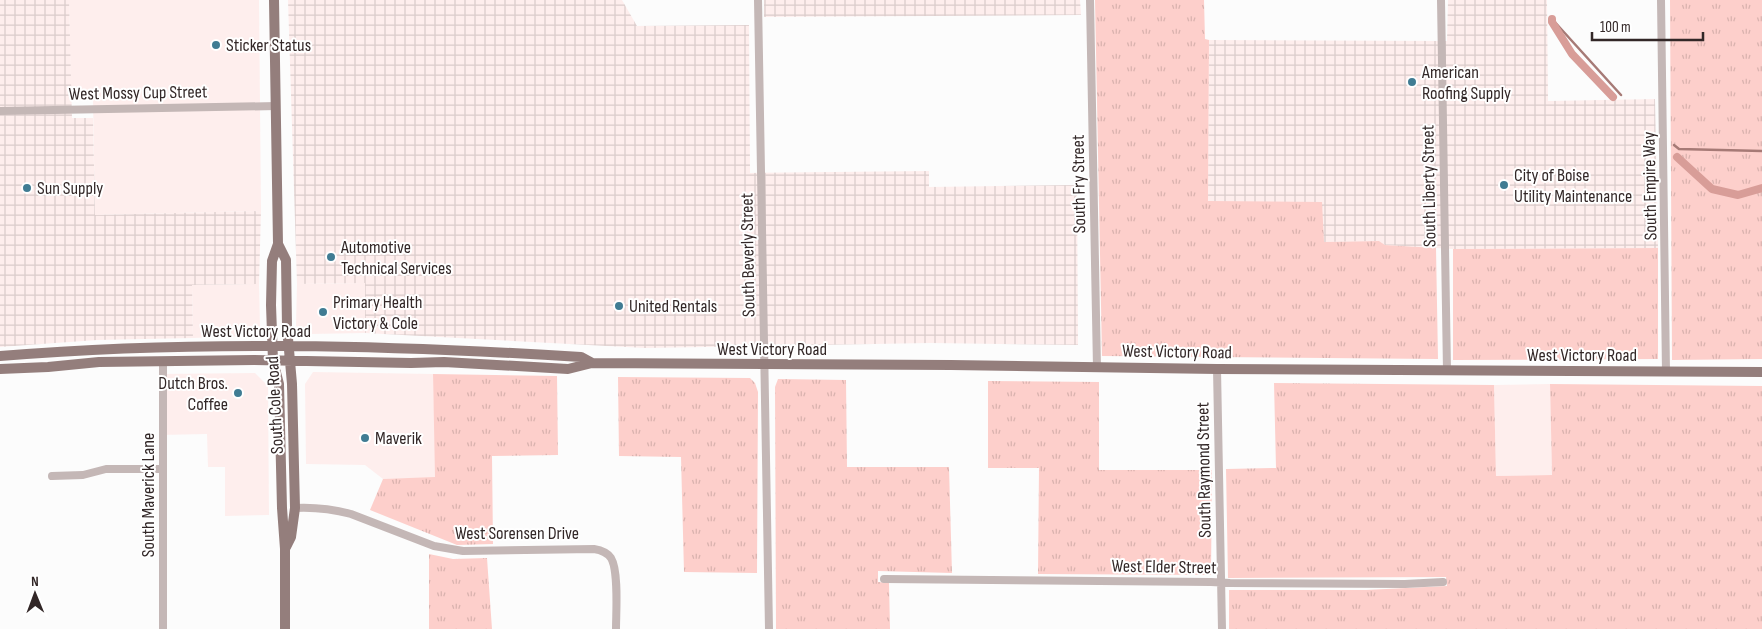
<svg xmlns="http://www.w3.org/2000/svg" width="1762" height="629" font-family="'Sofia Sans Condensed',sans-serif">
<defs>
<pattern id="industrial-grid" width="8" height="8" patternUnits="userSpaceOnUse" patternTransform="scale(1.25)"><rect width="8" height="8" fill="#feeeed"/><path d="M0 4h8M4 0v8" fill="none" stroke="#dacccb"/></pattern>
<pattern id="grass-tufts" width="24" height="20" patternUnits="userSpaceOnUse" patternTransform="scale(1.25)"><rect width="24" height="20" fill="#fdcfcb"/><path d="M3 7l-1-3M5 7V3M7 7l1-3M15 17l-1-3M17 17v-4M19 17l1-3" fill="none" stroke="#d9b2ae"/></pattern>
</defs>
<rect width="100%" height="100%" fill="#fcfcfc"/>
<path fill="#feeeed" d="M69 0H259L261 211 95 215 93 98H71Z
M365 283V333L310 334 296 326 297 284Z
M259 284 260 327 248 336 193 338 192 285Z
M313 372 433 374 436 478 383 479 365 465 306 464 305 384Z
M255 373 268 386 269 515 225 516V467H208L207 434 160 435 159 374Z
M1550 384 1552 475 1496 476 1494 385Z"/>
<path fill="url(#industrial-grid)" d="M0 0H69L72 118H93L95 215 261 211 259 284 192 285 193 338 97 340 0 347Z
M288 0H622L637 26 749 25 750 173 929 171V187L1077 185 1078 345 930 343 645 348 365 333V283L297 284Z
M764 0H1080L1081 15 764 17Z
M1448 0H1547L1548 101 1655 99 1658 248 1453 249 1385 245 1379 241 1324 242 1208 201 1209 40 1447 41Z"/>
<path fill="url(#grass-tufts)" d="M1095 0H1204L1205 39 1209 40 1208 201 1322 202 1324 242 1379 241 1385 245 1436 248 1438 359 1102 356Z
M1670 0H1762V359L1672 360Z
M1658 248V359L1453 360V249Z
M433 374 557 376 558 455 492 456 493 544 457 545 370 510 383 479 435 477Z
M618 377 750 378 755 383 758 392 757 573 684 572 681 457 619 456Z
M778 379 846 380 847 467H949L952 573 878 571V582L889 583 890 629H776L775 387Z
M988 381 1099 382V470H1212L1211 575 1038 574 1039 468H988Z
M1274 383 1494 385 1496 476 1552 475 1550 384 1762 386V629H1229V590H1366L1447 586 1446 577 1228 578 1226 469 1276 468Z
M429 554 453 559 487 558 492 629H429Z"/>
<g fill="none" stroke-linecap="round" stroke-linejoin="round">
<path stroke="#a67a76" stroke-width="2.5" d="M1552 19 1621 95
M1674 145 1679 149 1762 151"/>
<path stroke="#d89d98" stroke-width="8" d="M1552 19V22L1572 54 1613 97
M1677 157 1712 189 1738 195 1762 188"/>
<path stroke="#c4b7b6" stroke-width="8" d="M758 0 769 629
M1090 0 1097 368
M1441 0 1447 371
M1661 0 1666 372
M0 111 276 106
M163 362V629
M1217 369 1222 629
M52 476 83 475 106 469H162
M295 508C315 507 332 509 351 514L434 546 463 551 594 549C600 550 607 552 611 558 619 571 616 613 616 629
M884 579 1211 582 1230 583 1405 584 1443 582"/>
<path stroke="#947e7c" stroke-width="10" d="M274 0 278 244 272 261 271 305 273 361 279 384 282 508 285 549V629
M278 244 286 260 287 327 292 384 295 508 291 537 286 547
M0 356C193 340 387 345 581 357L592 363
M0 369 48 367 99 362 254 360 411 363 444 362 568 369 592 363 951 365 1217 369 1762 372"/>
</g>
<g fill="#407c93" stroke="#fff" stroke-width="2">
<circle cx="216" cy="45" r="5"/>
<circle cx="1412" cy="82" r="5"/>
<circle cx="1504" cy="185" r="5"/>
<circle cx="27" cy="188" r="5"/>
<circle cx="331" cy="257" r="5"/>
<circle cx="619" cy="306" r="5"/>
<circle cx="323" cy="312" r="5"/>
<circle cx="238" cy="393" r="5"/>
<circle cx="365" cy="438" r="5"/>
</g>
<g text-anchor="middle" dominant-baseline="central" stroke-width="4" stroke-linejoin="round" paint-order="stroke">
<g font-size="18" fill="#322727" stroke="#fff" text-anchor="start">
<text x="226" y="45">Sticker Status</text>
<text x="1422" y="72">American<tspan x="1422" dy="21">Roofing Supply</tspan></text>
<text x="1514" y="175">City of Boise<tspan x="1514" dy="21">Utility Maintenance</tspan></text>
<text x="37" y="188">Sun Supply</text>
<text x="341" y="247">Automotive<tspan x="341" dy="21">Technical Services</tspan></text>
<text x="333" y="302">Primary Health<tspan x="333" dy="21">Victory &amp; Cole</tspan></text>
<text x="629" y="306">United Rentals</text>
<text x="228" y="383" text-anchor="end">Dutch Bros.<tspan x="228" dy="21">Coffee</tspan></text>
<text x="375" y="438">Maverik</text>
</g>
<g font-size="18" fill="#322727" stroke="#fff">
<text transform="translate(138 93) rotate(-1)">West Mossy Cup Street</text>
<text transform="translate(1079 184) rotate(-91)">South Fry Street</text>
<text transform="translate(1429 186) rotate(-91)">South Liberty Street</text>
<text transform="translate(1650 186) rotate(-91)">South Empire Way</text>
<text transform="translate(748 255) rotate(-91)">South Beverly Street</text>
<text x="256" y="331">West Victory Road</text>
<text x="772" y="349">West Victory Road</text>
<text transform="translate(1177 352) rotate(1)">West Victory Road</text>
<text x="1582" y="355">West Victory Road</text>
<text transform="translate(275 405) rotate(-93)">South Cole Road</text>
<text transform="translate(1204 470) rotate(-91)">South Raymond Street</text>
<text transform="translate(148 495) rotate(-90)">South Maverick Lane</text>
<text x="517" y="533">West Sorensen Drive</text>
<text transform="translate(1164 567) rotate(1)">West Elder Street</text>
</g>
</g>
<g transform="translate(35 594) rotate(359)" stroke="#ffffff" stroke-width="4" paint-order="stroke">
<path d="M0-4L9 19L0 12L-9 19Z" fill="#322727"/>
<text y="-8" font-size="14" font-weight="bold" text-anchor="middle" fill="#322727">N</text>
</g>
<path d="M1592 32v8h111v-8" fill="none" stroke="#322727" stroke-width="2.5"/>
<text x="1600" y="32" font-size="15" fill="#322727" stroke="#ffffff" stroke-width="4" paint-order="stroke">100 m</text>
</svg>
